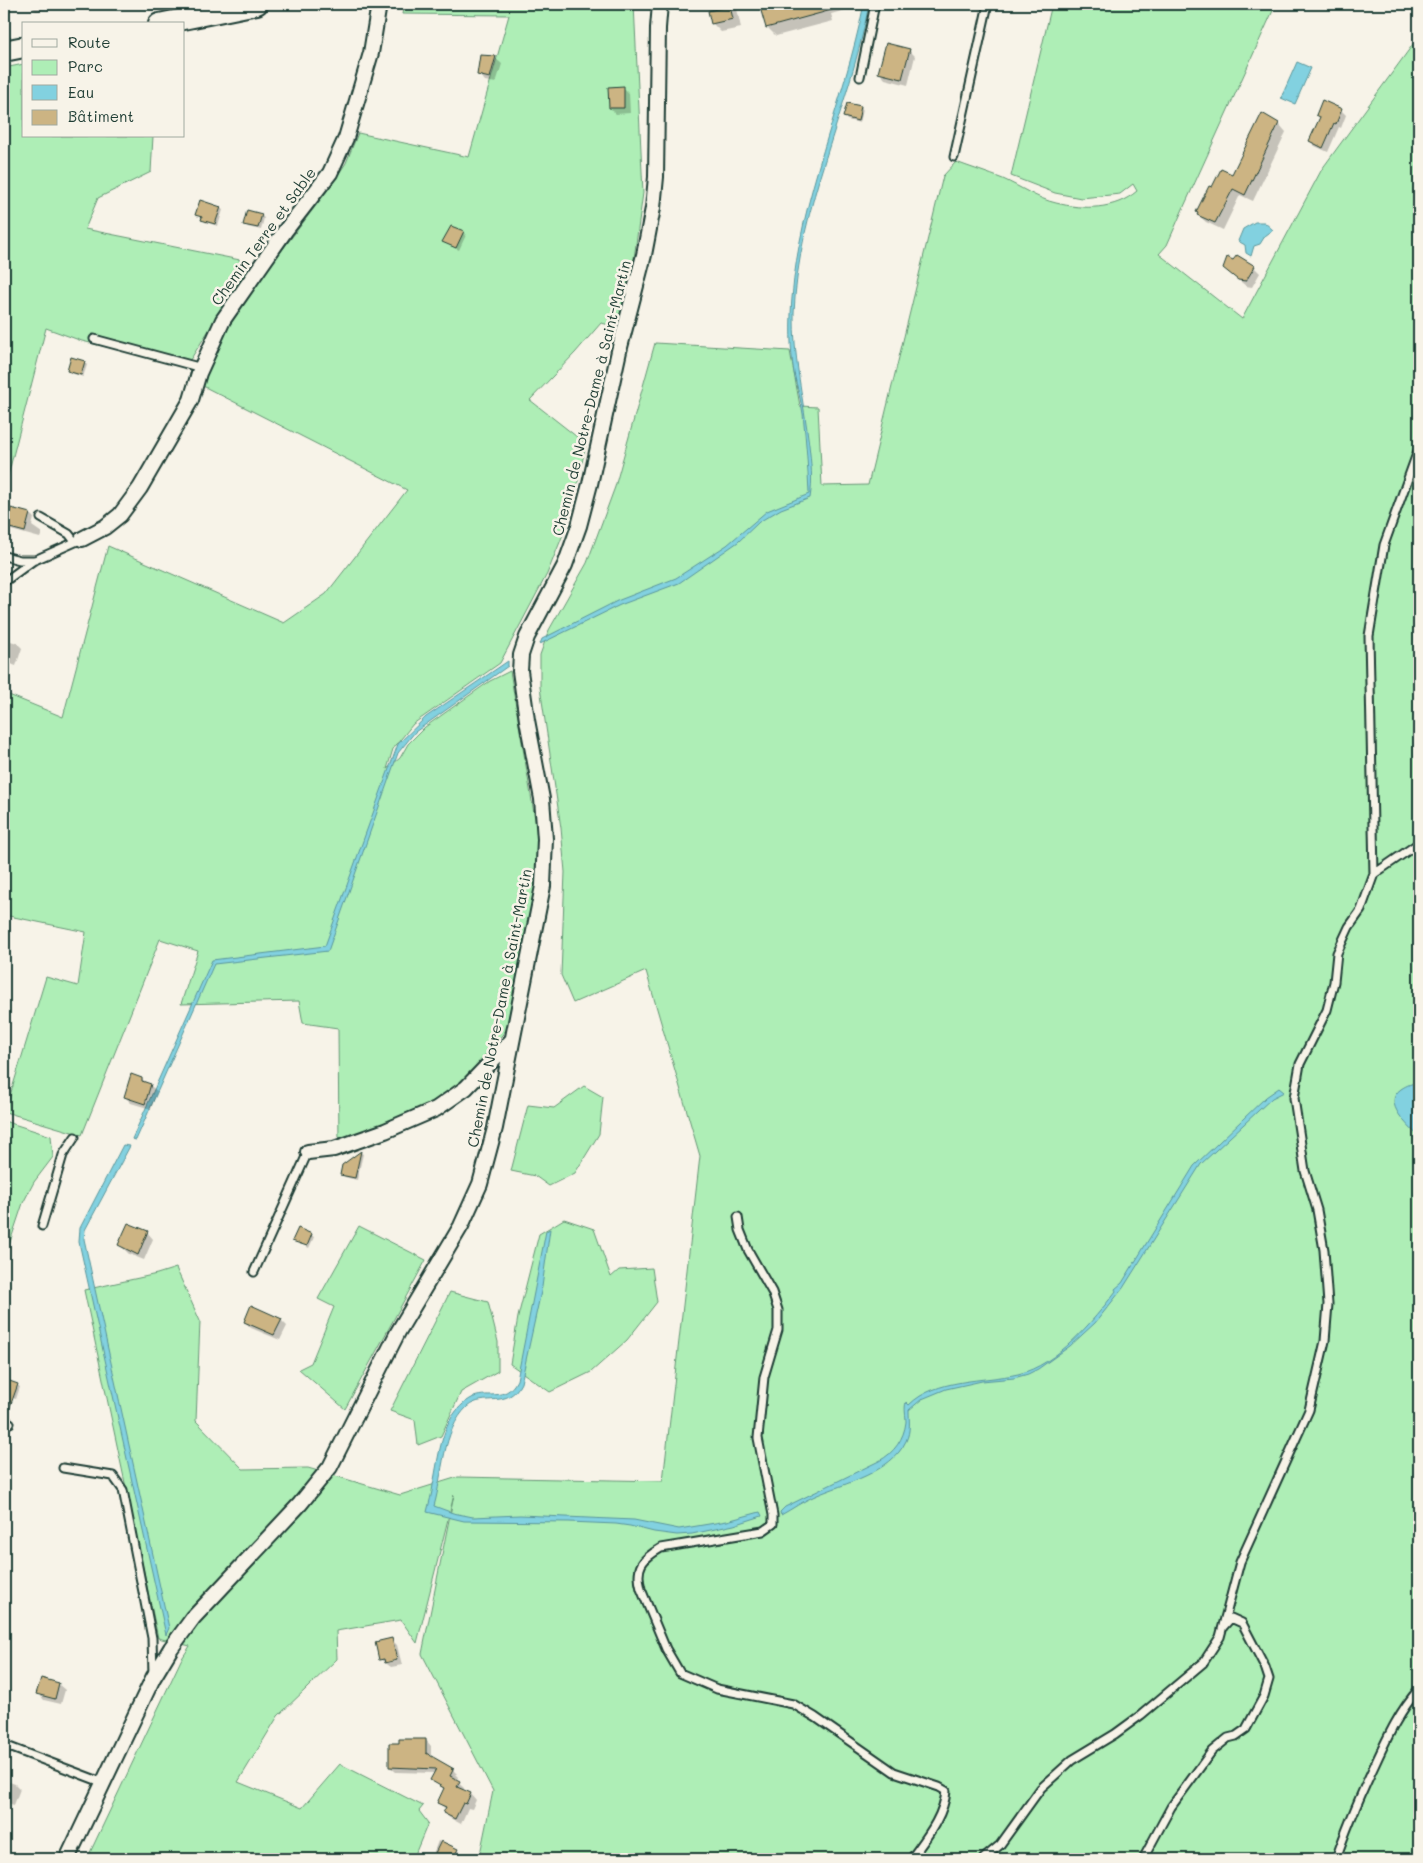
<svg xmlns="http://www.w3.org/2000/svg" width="1423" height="1863" font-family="Mali,sans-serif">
<rect width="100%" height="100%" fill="#f7f3e8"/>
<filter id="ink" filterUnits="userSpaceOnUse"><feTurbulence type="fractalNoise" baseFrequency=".02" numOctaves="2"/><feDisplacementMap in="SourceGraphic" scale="10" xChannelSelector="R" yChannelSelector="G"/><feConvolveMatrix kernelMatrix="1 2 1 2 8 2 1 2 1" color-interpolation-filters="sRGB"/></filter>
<g filter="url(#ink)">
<path fill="#aeeeb6" stroke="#669675" d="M404 4H634L643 193 632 273 619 327 601 323 575 353 530 400 586 444 571 514 560 542 547 574 500 663 413 724 393 749 387 769 400 758 408 744 425 727 490 681 510 671 538 837V881L506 1030 464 1083 426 1109 339 1143 338 1028 303 1023 299 1001 181 1004 198 951 160 939 82 1135 5 1112 46 977 78 986 86 932 4 915V693L63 717 108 546 284 623 326 594 407 490 201 385 226 321 262 272 276 258 327 191 346 163 358 133 469 157 509 15 402 14Z
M1052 4H1276L1182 211 1167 245 1159 254 1242 319 1322 169 1419 36V1859H479L493 1791 422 1654 454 1495 417 1643 401 1620 336 1631 337 1659 278 1716 238 1782 302 1808 340 1764 423 1806 419 1811 428 1823 413 1859H87L181 1660 190 1646 158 1638 84 1290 157 1274 176 1268 200 1321 196 1421 243 1469 308 1468 400 1495 458 1477 663 1481 700 1156 646 971 573 1003 561 975 565 872 561 828 540 687V655L549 630 587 563 615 487 655 343 790 351 800 406 818 407 822 486 868 485 943 176 956 162C972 168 988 173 1003 179 1021 187 1038 199 1056 203 1084 210 1115 210 1137 191L1133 184 1120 194 1081 198 1055 193 1011 176Z
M24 64V136H153L151 172 98 198 85 229 240 260 246 271 192 357 185 366 82 341 46 328 4 491V68Z
M584 1086 603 1097 599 1134 575 1173 549 1186 535 1176 511 1171 528 1105 554 1108Z
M4 1121 51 1136 53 1157 34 1182 23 1203 4 1260Z
M564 1219 594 1229 611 1277 619 1270 652 1268 657 1302 627 1340 591 1372 550 1392 510 1364 518 1317 539 1234Z
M359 1226 426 1260 345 1409 299 1369 311 1363 334 1307 318 1299Z
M450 1292 488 1302 498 1342V1371L461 1392 441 1436 418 1445 415 1420 390 1411Z"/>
<path fill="#82d1e0" stroke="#5a969b" d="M864 4H869C850 108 798 206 794 313 793 357 804 402 809 445 811 463 813 480 810 498L781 509 759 522 738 542 679 583 620 605 540 644 542 639 617 601 676 578 727 545 767 511 809 494C808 467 806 441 803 414 801 400 797 387 794 373 790 349 790 322 792 298 800 197 844 103 864 4Z
M1297 62 1311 68 1295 104 1281 98Z
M1255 222H1264L1273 230 1265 236 1260 244 1254 246 1251 256 1246 253 1245 245 1238 241 1243 229Z
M508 661V666L415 732 398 753 328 951 214 964 136 1140 132 1139 212 960 325 946 398 744 426 717Z
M1419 1083V1137C1409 1126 1381 1103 1401 1089 1407 1085 1412 1083 1419 1083Z
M1279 1088 1284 1092 1272 1098 1201 1164 1123 1288 1095 1323 1070 1346 1038 1369 1028 1374 1014 1378 982 1381 946 1389 922 1399 909 1410C909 1421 911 1431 906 1441 891 1473 845 1483 815 1496 803 1501 792 1509 781 1515L780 1512 785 1507 879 1461C894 1453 904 1439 906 1422 906 1415 904 1409 906 1402L909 1405C936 1378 983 1382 1018 1374 1057 1365 1093 1321 1116 1291L1115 1289 1122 1283 1194 1166 1266 1097Z
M123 1145 130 1146 85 1230 84 1239 169 1628 166 1635 79 1242 80 1228Z
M550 1229 542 1287 521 1383C508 1410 484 1392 467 1407 442 1431 443 1475 434 1506L453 1513 473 1517 520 1515 634 1520 679 1529 727 1521 760 1512 762 1516 734 1525 692 1534 677 1535 654 1532 630 1526 616 1524 569 1522 464 1521 427 1512C429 1503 432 1494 433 1485 439 1457 441 1416 470 1399 486 1389 505 1404 517 1380L546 1231Z"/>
<path fill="#0003" d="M4 4H16L4 6Z
M29 4H77L36 11Z
M708 4H736L741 28 721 32 712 23Z
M760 4H852L853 8 831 14 833 21 776 36 767 27Z
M909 50 915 56 908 85 885 79 879 72Z
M495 58 502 64 496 83 485 81 479 74Z
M623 87 629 93 630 113 616 114 610 108Z
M861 107 863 110 860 123 847 120 845 117Z
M1341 110 1346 115 1341 128 1339 127 1328 152 1315 146 1310 141 1321 118 1317 114Z
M1262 115 1279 124 1286 132 1253 201 1240 195 1223 230 1206 222 1198 215 1233 176Z
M220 208 223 210 218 226 205 222 203 218 197 214Z
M261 215 264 218 261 230 248 227 245 224Z
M463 232 466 235 459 250 444 242Z
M1254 267 1260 273 1252 287 1246 286 1231 274Z
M85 362 87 365 83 377 71 373 68 370Z
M30 514 34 518 32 526 42 533 40 538 4 528V515L10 516Z
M4 639 17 643 22 648 16 666 4 661Z
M142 1079 157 1091 151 1109 131 1103 125 1097Z
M360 1152 363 1154 357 1180 345 1177 342 1174Z
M147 1232 153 1239 144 1260 129 1254 119 1244Z
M311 1235 314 1237 309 1248 294 1240Z
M281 1320 287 1326 280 1340 251 1328 245 1322Z
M4 1380 17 1385 20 1387 16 1399 4 1395Z
M391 1639 397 1645 402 1665 391 1667 380 1659Z
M58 1684 65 1690 61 1704 44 1700 38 1693Z
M426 1740 431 1746V1758L453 1770 457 1774H455L458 1777 456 1781 464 1788 463 1791 471 1794 476 1800 472 1809 468 1808 461 1824 450 1818 444 1813 446 1809 438 1803 444 1789 432 1780 435 1773 396 1772 390 1767Z
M4 1780 15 1784 20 1789 14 1805 4 1802Z
M438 1841 457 1850 464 1857 463 1859H431Z"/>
<path fill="#ccb483" stroke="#1f3d34" d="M759 4H839V8L766 28Z
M730 6 733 19 711 24 708 11Z
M886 43 910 49 902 79 878 73Z
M480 55 496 56 490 78 477 75Z
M624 86V108H609L608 87Z
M1322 100 1342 109 1336 124 1334 123 1323 148 1309 141 1320 117 1316 115Z
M847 103 861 106 858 121 843 117Z
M1262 113 1279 123 1245 195 1233 189 1215 223 1197 215 1198 213 1196 212 1209 186 1212 187 1221 169 1232 174Z
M200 200 221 207 215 224 201 220 202 217 195 215Z
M247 210 262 214 258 228 243 225Z
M451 226 464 231 456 248 442 242Z
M1237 255 1255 266 1246 281 1238 280 1223 268 1227 257 1233 260Z
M71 357 85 361 81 375 67 371Z
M11 508 30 513 25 532 6 527Z
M131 1074 142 1078V1081L151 1084 145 1104 124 1097Z
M361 1151 355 1178 340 1175 342 1165Z
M128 1223 148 1231 138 1255 118 1245Z
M298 1228 312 1234 307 1246 292 1241Z
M251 1305 282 1319 274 1335 244 1322Z
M4 1379 18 1384 7 1415H4Z
M392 1638 397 1660 385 1663 384 1659 379 1660 375 1642Z
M41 1678 59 1683 55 1699 36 1694Z
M399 1739H426V1753L454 1769H451L453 1770 450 1776 460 1781 457 1787 471 1793 466 1804 463 1803 455 1819 443 1813 446 1807 437 1803 444 1788 430 1780 436 1769 389 1767V1743H399Z
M441 1841 458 1849 453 1859H432Z"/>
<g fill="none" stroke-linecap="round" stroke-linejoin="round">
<g stroke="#1f3d34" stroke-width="11">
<path id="service" d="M860 77 875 4
M954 157 988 4
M94 339 202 368
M41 518 69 534 75 542
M4 556 20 560H35L82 539
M4 582 34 560
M1374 874 1369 636 1384 545 1419 448
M738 1217 740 1230 748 1250 772 1292 778 1310V1330L764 1377 758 1438 773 1515V1524L763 1531 661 1548C642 1559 635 1567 641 1589L666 1649 680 1673 717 1689 793 1704 815 1717 894 1772 939 1787 946 1791C944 1817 925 1839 911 1859
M42 1226 63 1155 75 1137
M254 1272 308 1152
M4 1420 10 1423
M63 1468 113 1476 123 1490 152 1638 153 1674
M4 1745 104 1783
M983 1859 1000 1845 1041 1788 1072 1760 1115 1734 1141 1715 1203 1663 1220 1637 1240 1562 1309 1410 1325 1341 1328 1304 1324 1250 1317 1210 1305 1171 1294 1098 1300 1064 1327 1010 1334 982 1337 953 1349 927 1361 910 1374 874 1419 843
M1143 1859 1171 1807 1212 1751 1228 1738 1236 1736 1246 1729 1264 1696 1269 1679 1265 1667 1242 1623 1231 1618 1224 1626
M1336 1859C1347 1826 1361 1794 1376 1762 1388 1736 1400 1710 1419 1689"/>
</g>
<g stroke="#1f3d34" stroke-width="18">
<path id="minor" d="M82 539 105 527 120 515 140 488 191 400 199 373 223 320 285 231 330 173 346 138 371 53 379 4
M308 1152 334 1149 385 1131 436 1109 466 1088 512 1040
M67 1859 153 1678 171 1648 193 1618 300 1504 330 1467 398 1332 461 1226 480 1184 495 1128 543 886 545 839 542 799 527 720 520 671 521 655 527 637 565 565 579 526 590 484 619 351 644 255 653 208 656 177 658 28 660 4"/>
</g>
<g stroke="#1f3d34" stroke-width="24">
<path id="secondary" d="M159 24 257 4
M4 51 24 47"/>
</g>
<use href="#service" stroke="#f7f3e8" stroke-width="7"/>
<use href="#minor" stroke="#f7f3e8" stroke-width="14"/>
<use href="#secondary" stroke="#f7f3e8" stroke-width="20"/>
</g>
</g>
<g text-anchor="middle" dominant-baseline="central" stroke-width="5" stroke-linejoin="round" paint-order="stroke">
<g font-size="15" fill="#1f3d34" stroke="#f7f3e8">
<text transform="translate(263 236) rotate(-54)">Chemin Terre et Sable</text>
<text transform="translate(591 398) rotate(-76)">Chemin de Notre-Dame à Saint-Martin</text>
<text transform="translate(499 1008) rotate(-79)">Chemin de Notre-Dame à Saint-Martin</text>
</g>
</g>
<rect width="1423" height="1863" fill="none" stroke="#f7f3e8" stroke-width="20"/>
<rect x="10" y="10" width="1403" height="1843" fill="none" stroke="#1f3d34" stroke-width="2" filter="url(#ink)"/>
<rect x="22" y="22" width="162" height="115" fill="#f7f3e8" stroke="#a1aaa0"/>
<rect x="32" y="39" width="25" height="8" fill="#f7f3e8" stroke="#a1aaa0"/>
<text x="68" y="48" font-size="15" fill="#1f3d34">Route</text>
<rect x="32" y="60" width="25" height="15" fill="#aeeeb6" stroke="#a1aaa0"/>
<text x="68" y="72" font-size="15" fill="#1f3d34">Parc</text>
<rect x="32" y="85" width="25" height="15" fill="#82d1e0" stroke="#a1aaa0"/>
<text x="68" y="98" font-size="15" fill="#1f3d34">Eau</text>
<rect x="32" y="110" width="25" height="15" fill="#ccb483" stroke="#a1aaa0"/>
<text x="68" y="122" font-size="15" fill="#1f3d34">Bâtiment</text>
</svg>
